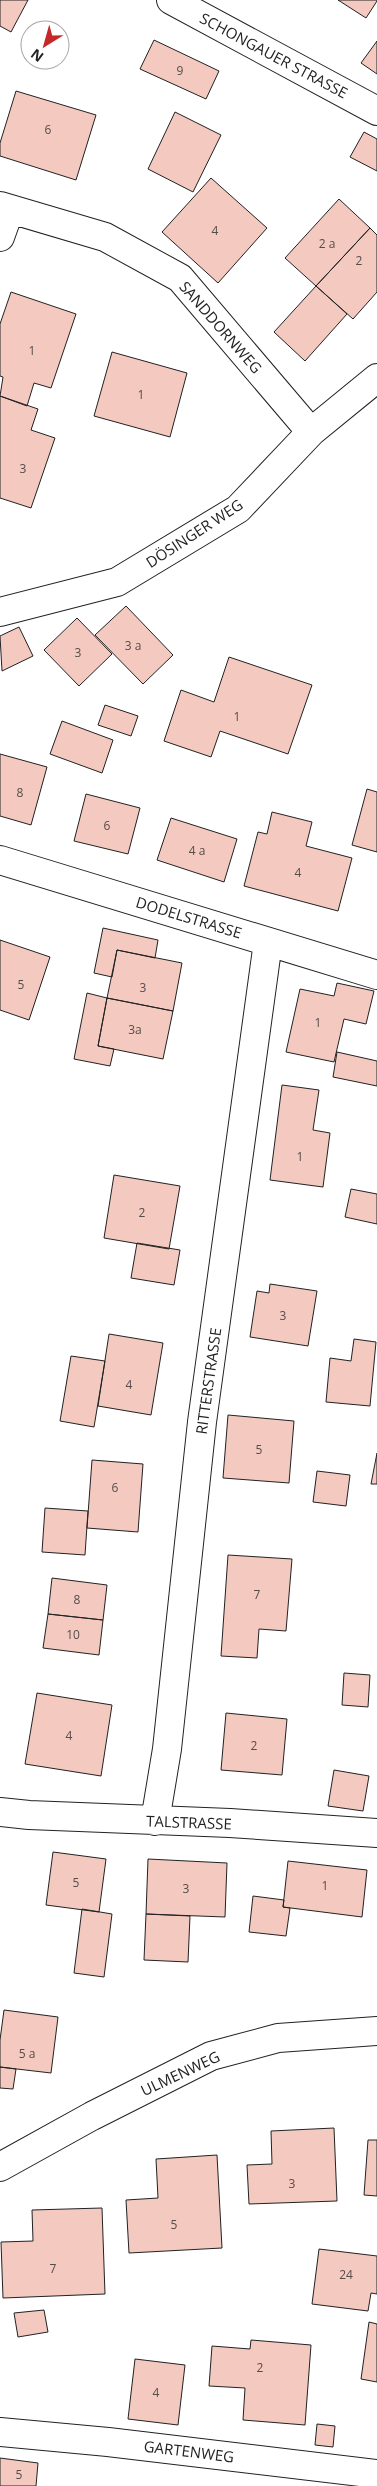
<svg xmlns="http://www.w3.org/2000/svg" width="377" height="2486" font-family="'Open Sans',sans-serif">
<rect width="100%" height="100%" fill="#fff"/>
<path fill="#f3c9c0" stroke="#222" d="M0 0H28L11 32 0 26Z
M338 0H377V1L366 18Z
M154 40 219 71 206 99 140 69Z
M377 41V74L361 63Z
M16 91 96 115 76 180 0 156V143Z
M175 112 221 135 193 192 148 169Z
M364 132 377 139V171L350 157Z
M211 178 267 228 218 283 162 232Z
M339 199 370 228 316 286 285 258Z
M370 228 377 235V292L353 319 316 286Z
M316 286 347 314 305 361 274 332Z
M11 292 76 314 51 388 34 383 27 406 0 396 3 377 0 376V324Z
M112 352 187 373 170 437 94 416Z
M0 396 38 409 31 430 55 438 31 508 0 498Z
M126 606 173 655 143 684 95 635Z
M77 618 112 654 79 686 44 650Z
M19 627 33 656 2 671 0 636Z
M229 657 312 685 288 754 220 731 211 757 164 741 181 690 214 702Z
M105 705 138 716 131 736 98 725Z
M62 721 113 740 102 773 50 754Z
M0 754 47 767 31 825 0 816Z
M367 789 377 792V852L352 845Z
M86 794 140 808 128 854 74 841Z
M272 812 312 822 306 846 352 858 338 911 244 886 258 832 267 834Z
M171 818 237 839 224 882 157 860Z
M103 928 158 940 155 958 117 950 112 977 94 973Z
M0 940 50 957 29 1020 0 1010Z
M117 950 182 963 173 1011 107 998Z
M337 983 374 991 366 1024 344 1019 334 1062 286 1052 300 989 334 996Z
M87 993 107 998 98 1046 114 1049 110 1066 74 1059Z
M107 998 173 1011 163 1059 98 1046Z
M337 1052 377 1061V1086L333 1077Z
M282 1085 319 1090 313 1130 330 1133 323 1187 270 1180Z
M114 1175 180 1186 169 1249 104 1238Z
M351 1189 377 1194V1224L345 1217Z
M137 1243 180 1250 174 1285 131 1278Z
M270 1284 317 1291 308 1346 250 1337 257 1291 269 1293Z
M109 1334 163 1343 151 1415 98 1406Z
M354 1339 376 1342 370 1406 326 1402 330 1358 351 1361Z
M71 1356 105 1361 94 1427 60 1421Z
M228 1415 294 1421 289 1483 223 1478Z
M377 1453V1484H371Z
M92 1460 143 1464 138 1532 87 1528Z
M317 1471 350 1475 346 1506 313 1502Z
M45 1508 88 1511 85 1555 42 1552Z
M228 1555 292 1559 286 1631 259 1629 257 1658 221 1656Z
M52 1578 107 1585 103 1620 48 1614Z
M48 1614 103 1620 99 1655 43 1648Z
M344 1673 370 1675 368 1707 342 1705Z
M37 1693 112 1705 101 1776 25 1764Z
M226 1713 287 1719 282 1775 221 1770Z
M334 1770 369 1776 363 1811 328 1806Z
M53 1852 106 1859 99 1912 46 1905Z
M148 1859 227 1863 225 1917 146 1914Z
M288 1861 367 1870 362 1917 283 1907Z
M253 1896 284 1900 283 1907 290 1908 286 1936 249 1932Z
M82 1909 112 1914 104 1977 74 1973Z
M146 1914 190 1916 188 1962 144 1960Z
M4 2010 58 2017 51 2073 0 2067V2040Z
M0 2067 16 2069 13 2089 0 2088Z
M334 2128 337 2201 249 2204 247 2165 272 2164 271 2131Z
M368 2140H377V2196L364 2195Z
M217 2155 222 2248 129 2253 126 2200 158 2198 156 2159Z
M102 2208 105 2294 3 2298 1 2242 33 2241 32 2210Z
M319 2249 377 2256V2294L371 2293 368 2311 312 2304Z
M44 2310 48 2332 18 2337 14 2313Z
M369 2322 377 2324V2382L361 2379Z
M251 2340 311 2345 305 2425 243 2420 245 2388 209 2386 212 2346 250 2349Z
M135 2359 185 2365 178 2425 128 2419Z
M317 2424 335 2426 333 2447 315 2445Z
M0 2458 38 2463 36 2486H0Z"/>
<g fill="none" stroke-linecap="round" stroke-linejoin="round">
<g stroke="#222" stroke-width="30">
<path id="street" d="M0 206 105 237 180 278 311 432
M0 237 10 209
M0 612 117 582 238 509 311 432 377 378
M0 860 377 975
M0 1812 29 1815 230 1823 377 1833
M155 1821 167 1749 202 1422 268 942
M0 2167 92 2116 211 2056 278 2038 377 2031
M0 2432 108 2442 377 2474"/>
</g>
<g stroke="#222" stroke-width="30">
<path id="secondary" d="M171 0 377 111"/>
</g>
<use href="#street" stroke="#fff" stroke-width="28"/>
<use href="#secondary" stroke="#fff" stroke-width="28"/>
</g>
<g text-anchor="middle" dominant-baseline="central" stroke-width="4" stroke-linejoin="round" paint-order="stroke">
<g font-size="12" fill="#564c4a">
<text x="180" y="70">9</text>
<text x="48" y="129">6</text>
<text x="215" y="230">4</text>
<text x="327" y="243">2 a</text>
<text x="359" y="260">2</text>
<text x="32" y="350">1</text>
<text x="141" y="394">1</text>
<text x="23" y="468">3</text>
<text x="133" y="645">3 a</text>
<text x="78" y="652">3</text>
<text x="237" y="716">1</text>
<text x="20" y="792">8</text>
<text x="107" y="825">6</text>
<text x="197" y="850">4 a</text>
<text x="298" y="872">4</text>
<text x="21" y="984">5</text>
<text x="143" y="987">3</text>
<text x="318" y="1022">1</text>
<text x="135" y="1029">3a</text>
<text x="300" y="1156">1</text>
<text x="142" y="1212">2</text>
<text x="283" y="1315">3</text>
<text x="129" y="1384">4</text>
<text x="259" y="1449">5</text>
<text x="115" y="1487">6</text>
<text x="257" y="1594">7</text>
<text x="77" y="1599">8</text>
<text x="73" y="1634">10</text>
<text x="69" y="1735">4</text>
<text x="254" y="1745">2</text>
<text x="76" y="1882">5</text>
<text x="325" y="1885">1</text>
<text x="186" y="1888">3</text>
<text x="27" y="2053">5 a</text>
<text x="292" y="2183">3</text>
<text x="174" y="2224">5</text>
<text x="53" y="2268">7</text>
<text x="346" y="2274">24</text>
<text x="260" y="2367">2</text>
<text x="156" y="2392">4</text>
<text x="19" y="2474">5</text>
</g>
<g font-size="15" fill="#222" stroke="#fff">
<text transform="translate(274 55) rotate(28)">SCHONGAUER STRASSE</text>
<text transform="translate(221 327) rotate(49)">SANDDORNWEG</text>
<text transform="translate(194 533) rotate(-33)">DÖSINGER WEG</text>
<text transform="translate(189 917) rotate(17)">DODELSTRASSE</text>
<text transform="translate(208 1381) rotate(-82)">RITTERSTRASSE</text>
<text transform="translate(189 1822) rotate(2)">TALSTRASSE</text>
<text transform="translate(180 2073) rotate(-25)">ULMENWEG</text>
<text transform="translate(189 2451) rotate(7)">GARTENWEG</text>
</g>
</g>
<g transform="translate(45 45) rotate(217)"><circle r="24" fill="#ffffff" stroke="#a7a7a7"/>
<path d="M0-4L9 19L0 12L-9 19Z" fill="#c62828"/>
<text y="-8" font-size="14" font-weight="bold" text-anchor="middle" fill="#222222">N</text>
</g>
</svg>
